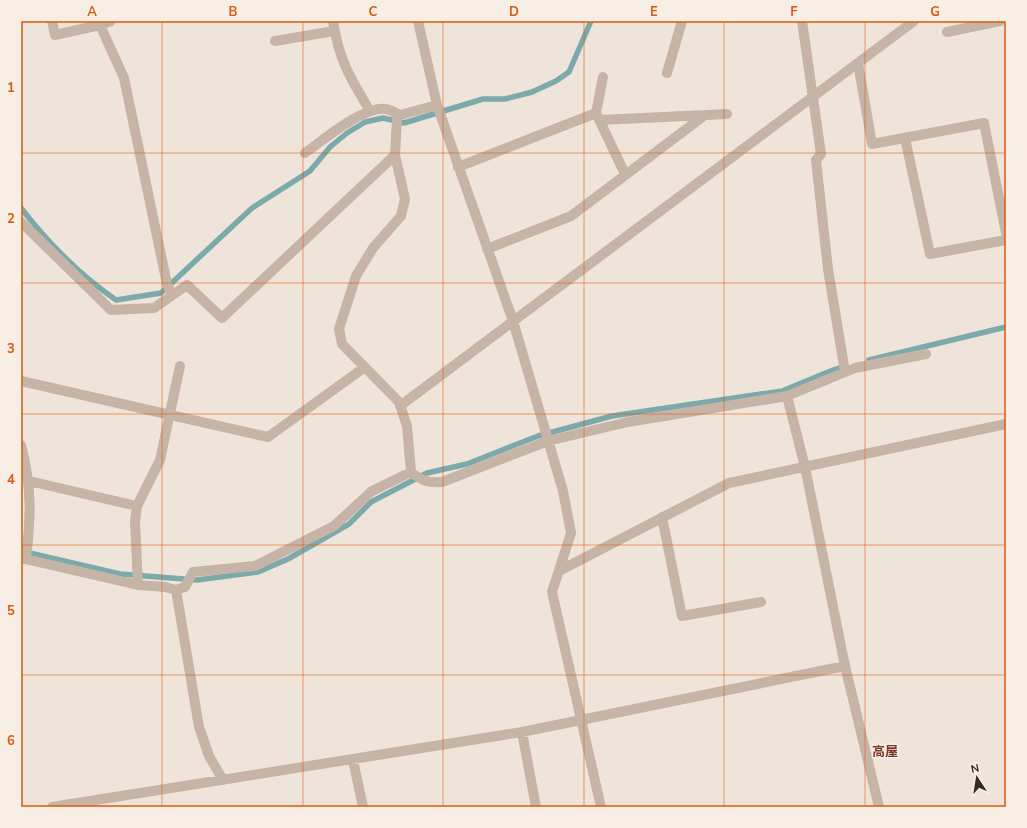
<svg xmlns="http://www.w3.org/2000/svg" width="1027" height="828" font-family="'Nunito Sans','Noto Sans JP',sans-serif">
<rect width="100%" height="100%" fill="#efe4da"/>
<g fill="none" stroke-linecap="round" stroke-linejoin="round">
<path stroke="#7ca9a9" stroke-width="5.5" d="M21 208C48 243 80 275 116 300L161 293 252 208 310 171 330 147 347 133 365 122 383 118 404 123 483 99H505L532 92 556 81 569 72 591 21
M869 360 1006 327
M21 551 120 574 197 580 258 572 288 559 349 524 371 502 427 473 467 464 538 436 612 416 782 391 833 370 845 366"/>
<path stroke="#c6b4a7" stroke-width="10" d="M52 21 55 35 100 25 111 21
M333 21C339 60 350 78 370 111
M418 21 437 105 513 321 563 491 571 533 552 592 601 807
M802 21 821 154 816 160 828 269 845 372
M100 25 124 78 167 284 172 295
M947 32 1000 21
M275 41 334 31
M858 63 872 144 984 123 1006 233
M667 73 682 21
M596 113 603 77
M600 120 727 114
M905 138 930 254 1006 240
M305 153C322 141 364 105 386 109 391 110 396 113 400 115
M458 167 596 113 625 174
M21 222 111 310 154 308 187 285 222 318 395 155 397 119 400 115 437 105
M487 249 571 216 705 115
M21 381 268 437 365 367
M787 396 805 467 845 666 879 807
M400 406 914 21
M21 445C32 487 31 516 26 559
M411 472C422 481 428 483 442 482L548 441 628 422 787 396 855 368 926 354
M29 481 137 506
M662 517 682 616 761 602
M21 558 138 585 165 587 176 590 199 727 209 756 223 780
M559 571 729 483 1006 424
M138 585 135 521 137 506 160 460 180 366
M176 590 185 587 193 572 255 566 334 526 372 491 411 472 407 426 399 402 342 344 339 329 356 276 373 248 401 216 405 199 395 155
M522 732 536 807
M353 760 363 807
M52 807 522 732 845 666"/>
</g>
<path fill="none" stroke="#df570d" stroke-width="1" stroke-opacity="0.55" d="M162 21V807M303 21V807M443 21V807M584 21V807M724 21V807M865 21V807M21 153H1006M21 283H1006M21 414H1006M21 545H1006M21 675H1006"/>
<g text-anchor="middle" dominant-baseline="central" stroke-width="3" stroke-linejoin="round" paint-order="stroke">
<g font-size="13" font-weight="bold" fill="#7b3827" stroke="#f7efe6">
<text x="885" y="752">高屋</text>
</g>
</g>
<rect width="1027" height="828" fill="none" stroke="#f7efe6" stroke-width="44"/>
<g transform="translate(977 778) rotate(348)" stroke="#f7efe6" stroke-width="3" paint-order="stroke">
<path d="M0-3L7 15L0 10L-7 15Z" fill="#332a27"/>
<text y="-6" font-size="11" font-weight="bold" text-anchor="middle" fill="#332a27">N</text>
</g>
<rect x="22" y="22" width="983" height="784" fill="none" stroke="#df570d" stroke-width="1.5"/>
<g font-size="13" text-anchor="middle" font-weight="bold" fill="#df570d">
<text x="92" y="16">A</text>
<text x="233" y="16">B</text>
<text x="373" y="16">C</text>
<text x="514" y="16">D</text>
<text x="654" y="16">E</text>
<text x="794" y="16">F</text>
<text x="935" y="16">G</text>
<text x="11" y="92">1</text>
<text x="11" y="223">2</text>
<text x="11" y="353">3</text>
<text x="11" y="484">4</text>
<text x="11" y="615">5</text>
<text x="11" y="745">6</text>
</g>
</svg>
